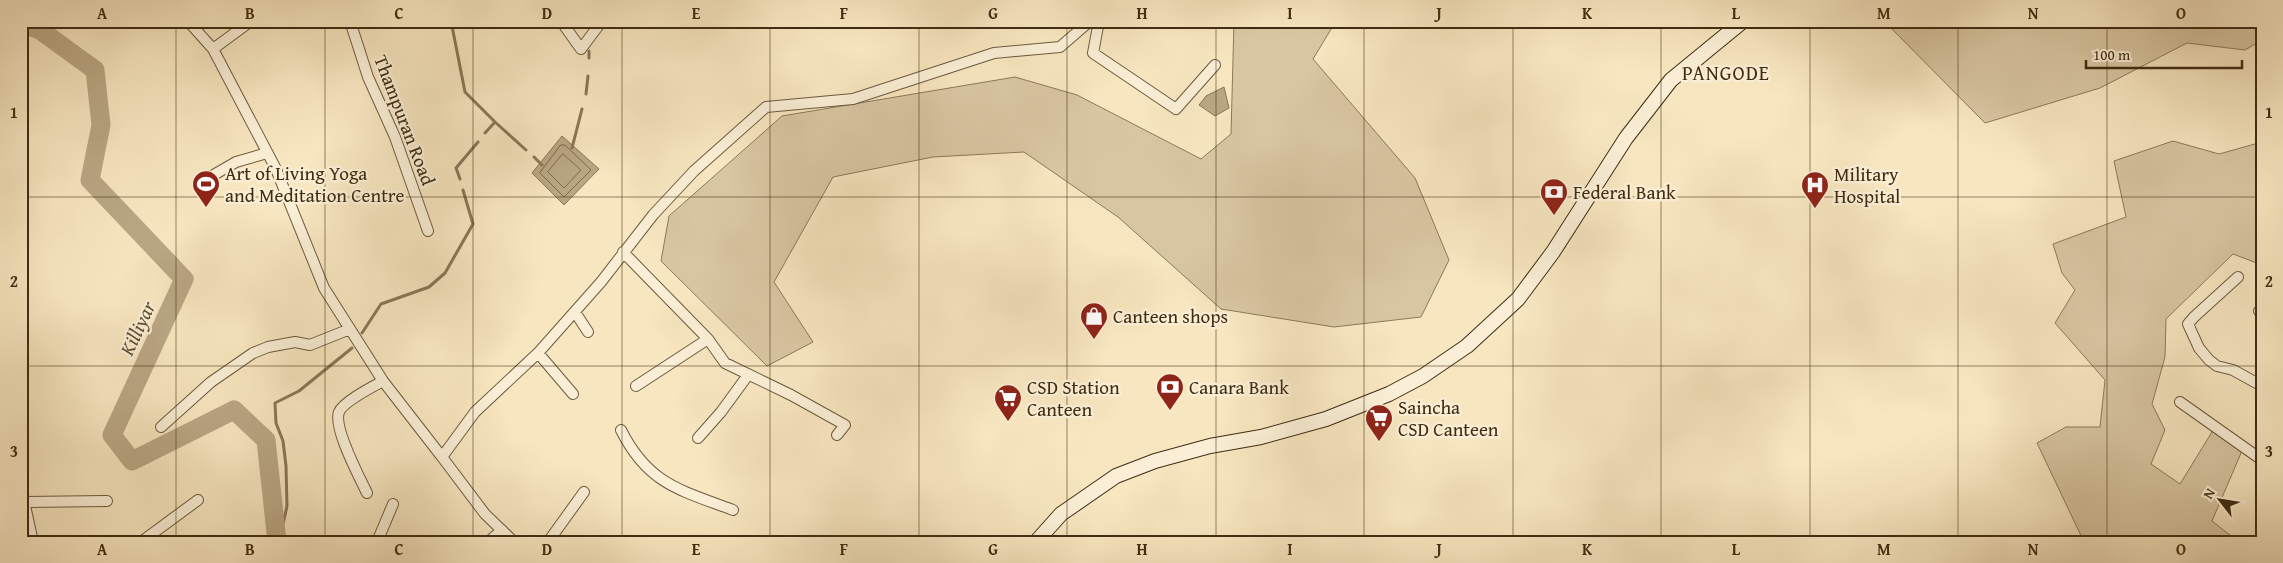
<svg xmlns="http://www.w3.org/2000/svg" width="2283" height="563" font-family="'Gentium Book Plus',serif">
<rect width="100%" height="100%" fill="#f7e6c0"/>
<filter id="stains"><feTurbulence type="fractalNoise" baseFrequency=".004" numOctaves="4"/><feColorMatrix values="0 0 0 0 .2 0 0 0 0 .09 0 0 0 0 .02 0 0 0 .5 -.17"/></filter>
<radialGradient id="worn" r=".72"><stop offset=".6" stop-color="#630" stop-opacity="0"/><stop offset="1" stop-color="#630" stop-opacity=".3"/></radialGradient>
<path fill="#d8c6a2" stroke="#8c795a" d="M1234 21H1336L1313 59 1415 178 1449 260 1421 317 1334 327 1221 309 1118 217 1024 152 933 157 833 177 774 282 813 342 767 366 661 261 669 216 782 116 1015 77 1077 95 1201 159 1231 134Z
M1884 21H2262V40L2245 50 2187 43 2100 88 1985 123Z
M2173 141 2219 154 2262 142V265L2233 254 2166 319 2165 357 2152 404 2165 430 2151 464 2180 484 2215 427 2244 446 2212 521 2239 542H2084L2037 443 2066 427H2100L2105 380 2055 323 2075 290 2062 273 2053 244 2126 217 2114 161Z"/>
<path fill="#b9a784" stroke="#897656" d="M1224 87 1229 108 1215 116 1199 105 1206 96Z
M562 136 599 169 564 205 532 173Z"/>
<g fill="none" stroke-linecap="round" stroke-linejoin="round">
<path stroke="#7c6a4a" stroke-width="1" d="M561 145H565L591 170 564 197 540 173Z
M563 154 581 170 564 188 548 172Z"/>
<path stroke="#897656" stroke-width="3" d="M451 21 465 92 495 122 485 133
M589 26 591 21
M589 58V51
M586 94 588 76
M495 122 526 150
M572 148 582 109
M534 157 542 165
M460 179 456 168 478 142
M362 333 381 304 429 287 445 273 473 224 463 190
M279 542 287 506 286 466 283 441 276 423 275 403 299 391 352 348"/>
<path stroke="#b9a784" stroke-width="19" d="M21 23 40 30 95 70 101 125 90 180 184 279 112 435 132 461 234 410 266 440 277 542"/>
<g stroke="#6e5a3d" stroke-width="12">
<path id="minor" d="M188 21 213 49 276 169 324 288 383 381 442 457
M350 21 368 77 395 137 428 231
M561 21 581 49 602 21
M1099 21 1093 53 1176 109 1215 65
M213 49 251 21
M198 184 236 162 267 153
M623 252 708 339 636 386
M2238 277 2194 317 2188 324 2199 348 2209 360 2217 366 2233 370 2262 386
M2259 311 2262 312
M575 312 588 332
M708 339 725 363 791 395 845 425 837 435
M538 353 573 394
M2180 402 2262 460
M161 427 211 382 253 353 268 347 295 342 310 345 350 329
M621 430C648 484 680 490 733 510
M698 438 721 412 748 375
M2261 482 2262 481
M367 493C359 476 333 428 339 412 343 402 372 387 383 381
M24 502 107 501
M141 542 198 500
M377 542 393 504
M488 542 502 530
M514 542 485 514 442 457 475 412 538 353 601 282 653 215 694 171 766 107 853 99 994 53 1060 47 1090 21
M548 542 584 492"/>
</g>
<g stroke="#6e5a3d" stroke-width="14">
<path id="tertiary" d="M21 492 32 542"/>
</g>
<g stroke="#402c11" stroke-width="16">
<path id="secondary" d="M1036 542 1061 514 1116 476 1155 461 1210 446 1261 437 1326 419 1389 394 1423 376 1467 346 1518 299 1553 252 1626 138 1671 80 1743 21"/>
</g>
<use href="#minor" stroke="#faefd6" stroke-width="10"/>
<use href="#tertiary" stroke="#faefd6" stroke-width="12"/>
<use href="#secondary" stroke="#faefd6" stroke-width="14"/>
</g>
<path fill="none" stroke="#402c11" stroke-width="1" stroke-opacity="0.55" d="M176 21V542M325 21V542M473 21V542M622 21V542M770 21V542M919 21V542M1067 21V542M1216 21V542M1364 21V542M1513 21V542M1661 21V542M1810 21V542M1958 21V542M2107 21V542M21 197H2262M21 366H2262"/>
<defs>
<g id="stadium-pin" transform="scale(1.4375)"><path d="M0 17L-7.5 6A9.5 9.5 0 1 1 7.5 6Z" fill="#8f2418" stroke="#faefd6"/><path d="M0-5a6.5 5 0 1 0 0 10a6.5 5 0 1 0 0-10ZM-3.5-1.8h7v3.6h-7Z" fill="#fff"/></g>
<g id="hospital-pin" transform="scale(1.4375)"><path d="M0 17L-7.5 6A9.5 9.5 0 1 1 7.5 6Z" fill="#8f2418" stroke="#faefd6"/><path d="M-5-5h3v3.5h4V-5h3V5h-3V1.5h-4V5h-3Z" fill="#fff"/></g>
<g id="bank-pin" transform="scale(1.4375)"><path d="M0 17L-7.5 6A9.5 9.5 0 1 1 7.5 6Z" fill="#8f2418" stroke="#faefd6"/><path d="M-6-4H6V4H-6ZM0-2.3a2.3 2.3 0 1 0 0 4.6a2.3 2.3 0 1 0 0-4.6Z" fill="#fff"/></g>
<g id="shop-pin" transform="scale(1.4375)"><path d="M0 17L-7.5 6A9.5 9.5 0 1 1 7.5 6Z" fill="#8f2418" stroke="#faefd6"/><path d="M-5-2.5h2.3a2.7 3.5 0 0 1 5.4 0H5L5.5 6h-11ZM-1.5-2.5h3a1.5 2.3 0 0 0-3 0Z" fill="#fff"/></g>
<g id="supermarket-pin" transform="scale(1.4375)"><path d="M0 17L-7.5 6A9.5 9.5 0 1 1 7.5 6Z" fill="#8f2418" stroke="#faefd6"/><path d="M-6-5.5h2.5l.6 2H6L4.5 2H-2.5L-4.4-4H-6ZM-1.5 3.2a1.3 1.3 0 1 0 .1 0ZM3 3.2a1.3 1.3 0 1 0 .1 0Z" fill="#fff"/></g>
</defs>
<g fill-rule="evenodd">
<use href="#stadium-pin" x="206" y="184"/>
<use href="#hospital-pin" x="1815" y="185"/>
<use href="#bank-pin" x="1554" y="192"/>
<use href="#shop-pin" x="1094" y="316"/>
<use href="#bank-pin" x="1170" y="387"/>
<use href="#supermarket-pin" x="1008" y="398"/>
<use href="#supermarket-pin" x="1379" y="418"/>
</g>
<g text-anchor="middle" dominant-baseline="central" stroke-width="4.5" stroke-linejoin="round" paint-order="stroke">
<g font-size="19" fill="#402c11" stroke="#faefd6">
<text transform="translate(405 120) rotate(69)">Thampuran Road</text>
</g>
<g font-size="19" fill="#402c11" stroke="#faefd6" text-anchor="start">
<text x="225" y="173">Art of Living Yoga<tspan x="225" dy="22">and Meditation Centre</tspan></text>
<text x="1834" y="174">Military<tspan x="1834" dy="22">Hospital</tspan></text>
<text x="1573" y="192">Federal Bank</text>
<text x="1113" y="316">Canteen shops</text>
<text x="1027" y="387">CSD Station<tspan x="1027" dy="22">Canteen</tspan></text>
<text x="1189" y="387">Canara Bank</text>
<text x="1398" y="407">Saincha<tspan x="1398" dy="22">CSD Canteen</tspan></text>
</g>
<g font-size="20" letter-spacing="1" fill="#402c11" stroke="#faefd6">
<text x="1726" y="72">PANGODE</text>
</g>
<g font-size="20" font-style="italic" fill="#645134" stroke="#faefd6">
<text transform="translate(137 328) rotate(-65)">Killiyar</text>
</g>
</g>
<rect width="2283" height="563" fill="none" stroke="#f7e6c0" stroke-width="55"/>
<g transform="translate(2220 500) rotate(301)" stroke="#faefd6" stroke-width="4" paint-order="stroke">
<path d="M0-4L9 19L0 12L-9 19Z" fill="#402c11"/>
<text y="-8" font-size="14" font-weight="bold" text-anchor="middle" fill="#402c11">N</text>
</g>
<path d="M2086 60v8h156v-8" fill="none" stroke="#402c11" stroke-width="2.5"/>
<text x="2093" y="60" font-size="15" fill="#402c11" stroke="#faefd6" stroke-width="4" paint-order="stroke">100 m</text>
<rect x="28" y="28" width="2228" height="508" fill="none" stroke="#402c11" stroke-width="2"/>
<g font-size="16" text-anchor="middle" font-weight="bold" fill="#402c11">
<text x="102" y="19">A</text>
<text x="250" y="19">B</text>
<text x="399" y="19">C</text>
<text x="547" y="19">D</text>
<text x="696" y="19">E</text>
<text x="844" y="19">F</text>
<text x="993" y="19">G</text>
<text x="1142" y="19">H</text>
<text x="1290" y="19">I</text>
<text x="1439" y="19">J</text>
<text x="1587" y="19">K</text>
<text x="1736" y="19">L</text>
<text x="1884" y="19">M</text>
<text x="2033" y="19">N</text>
<text x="2181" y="19">O</text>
<text x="14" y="118">1</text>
<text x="2269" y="118">1</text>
<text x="14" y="287">2</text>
<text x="2269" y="287">2</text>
<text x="14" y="457">3</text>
<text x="2269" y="457">3</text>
<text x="102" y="555">A</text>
<text x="250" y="555">B</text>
<text x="399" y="555">C</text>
<text x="547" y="555">D</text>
<text x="696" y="555">E</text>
<text x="844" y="555">F</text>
<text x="993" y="555">G</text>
<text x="1142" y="555">H</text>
<text x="1290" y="555">I</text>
<text x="1439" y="555">J</text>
<text x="1587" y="555">K</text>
<text x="1736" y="555">L</text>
<text x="1884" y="555">M</text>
<text x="2033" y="555">N</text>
<text x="2181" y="555">O</text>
</g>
<rect width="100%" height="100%" filter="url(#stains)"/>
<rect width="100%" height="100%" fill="url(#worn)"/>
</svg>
